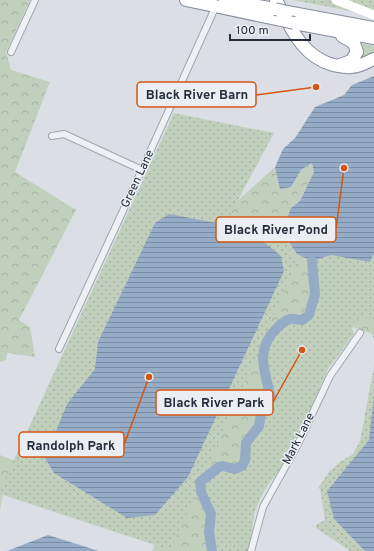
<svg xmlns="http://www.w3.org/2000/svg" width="374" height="551" font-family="Overpass,sans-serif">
<defs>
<pattern id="forest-crowns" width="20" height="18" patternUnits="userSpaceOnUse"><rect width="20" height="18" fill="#c1cfbd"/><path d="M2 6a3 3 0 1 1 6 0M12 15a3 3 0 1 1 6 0" fill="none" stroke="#a6b2a3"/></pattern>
<pattern id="park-dots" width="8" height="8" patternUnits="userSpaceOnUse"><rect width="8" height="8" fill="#c1cfbd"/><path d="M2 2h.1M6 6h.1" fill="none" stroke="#a6b2a3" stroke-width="1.8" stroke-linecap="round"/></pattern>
<pattern id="water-rules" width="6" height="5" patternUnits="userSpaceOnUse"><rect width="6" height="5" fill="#96acc6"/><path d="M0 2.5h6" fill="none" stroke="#7a8ca2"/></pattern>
</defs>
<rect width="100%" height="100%" fill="#dbdfe5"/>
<path fill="#c1cfbd" d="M360 43 374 46V55L356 61Z"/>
<path fill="url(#forest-crowns)" d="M0 0H30L6 52 11 70 50 82 15 172 76 210 19 320 30 327 35 357 7 353 6 360 0 362Z
M312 163 314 172 300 201 291 209 331 255 374 253V340L372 334 338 322 318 391 261 497 238 551H152L162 527 224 213 275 167 280 188 291 187 301 170Z
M0 455 15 461 3 494 0 510Z"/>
<path fill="url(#park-dots)" d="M293 0H374V13L370 15Z
M174 113 274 133 230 215 280 226 296 263 201 482 219 467 223 466 235 469 242 466 245 460 246 443 259 426 261 413 271 398C265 371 254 350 277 328 281 324 285 320 290 319 294 318 298 320 302 320L309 315 315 294 312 261 317 259 374 152V325C367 310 347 318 354 334L328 369 290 455 261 495 255 510 249 551H212L209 532 211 514 200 484 170 550 0 494V490Z
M374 366V551H350L316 528V525L325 520 320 489 318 488 329 472 340 462 353 454 360 441Z"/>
<path fill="url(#water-rules)" d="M374 76V253L370 262 331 255 312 261 297 254 288 240 285 224 291 208 300 201 314 172 312 163 301 170 291 187 280 189 275 167 283 149 295 138 315 107 344 95 352 85Z
M169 214 248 229 281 256 284 271 188 477 155 515 127 518 54 473 45 458 67 404 95 369 98 342 155 223Z
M374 395V551H365L334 519 327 491 369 440Z
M48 535 99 551H7Z"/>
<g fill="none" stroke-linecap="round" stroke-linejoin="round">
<path stroke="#96acc6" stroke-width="10" d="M212 551 209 532 211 514 201 492 200 482 219 467 223 466 235 469 242 466 245 460 246 443 259 426 261 413 271 398C265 371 254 350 277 328 281 324 285 320 290 319 294 318 298 320 302 320L309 315 315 294 312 261"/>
<g stroke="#a1a6af" stroke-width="8">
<path id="street" d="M11 52 35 0
M52 136 64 134 142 170
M59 349 140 174 215 8
M251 551 263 507 298 444 330 376 360 333"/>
</g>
<g stroke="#838c9c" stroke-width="14">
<path id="highway" d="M186 0 281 20
M225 0 275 9
M276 0C290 26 301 56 333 65 339 66 345 68 351 67 359 67 367 62 374 59
M287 12 374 28
M294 23 374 38
M340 65 351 61 357 52 354 43 342 36"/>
</g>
<use href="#street" stroke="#eef0f4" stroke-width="6"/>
<path stroke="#fff" stroke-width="9" d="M336 0 374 15"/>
<use href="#highway" stroke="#fff" stroke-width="12"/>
<g stroke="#838c9c" stroke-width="14" stroke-linecap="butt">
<path id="highway-bridge" d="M275 9 287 12
M281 20 294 23"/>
</g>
<use href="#highway-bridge" stroke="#fff" stroke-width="12"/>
</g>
<g text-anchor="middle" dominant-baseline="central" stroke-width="3" stroke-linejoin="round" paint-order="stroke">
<g font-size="12" fill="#262d3b" stroke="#eaeef3">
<text transform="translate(138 179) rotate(-65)">Green Lane</text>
<text transform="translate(299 439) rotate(-63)">Mark Lane</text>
</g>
</g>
<path fill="none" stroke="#d55511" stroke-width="1.5" d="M316 87L256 95M344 168L336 229M302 350L273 402M149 377L124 445"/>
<g fill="#d55511" stroke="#eaeef3" stroke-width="1.5">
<circle cx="316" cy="87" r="4"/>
<circle cx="344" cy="168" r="4"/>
<circle cx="302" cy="350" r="4"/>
<circle cx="149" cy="377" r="4"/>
</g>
<g fill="#eaeef3" stroke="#d55511" stroke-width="1.5">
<rect x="137" y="82" width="119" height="25" rx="4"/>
<rect x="216" y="217" width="120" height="25" rx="4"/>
<rect x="156" y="390" width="117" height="25" rx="4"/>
<rect x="19" y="432" width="105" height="25" rx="4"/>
</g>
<g font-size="13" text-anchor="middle" font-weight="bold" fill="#262d3b">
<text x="197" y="99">Black River Barn</text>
<text x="276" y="234">Black River Pond</text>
<text x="214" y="407">Black River Park</text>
<text x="71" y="450">Randolph Park</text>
</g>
<path d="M230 34v6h80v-6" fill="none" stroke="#262d3b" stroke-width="2"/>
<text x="236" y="34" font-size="12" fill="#262d3b" stroke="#eaeef3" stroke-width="3" paint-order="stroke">100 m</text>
</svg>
